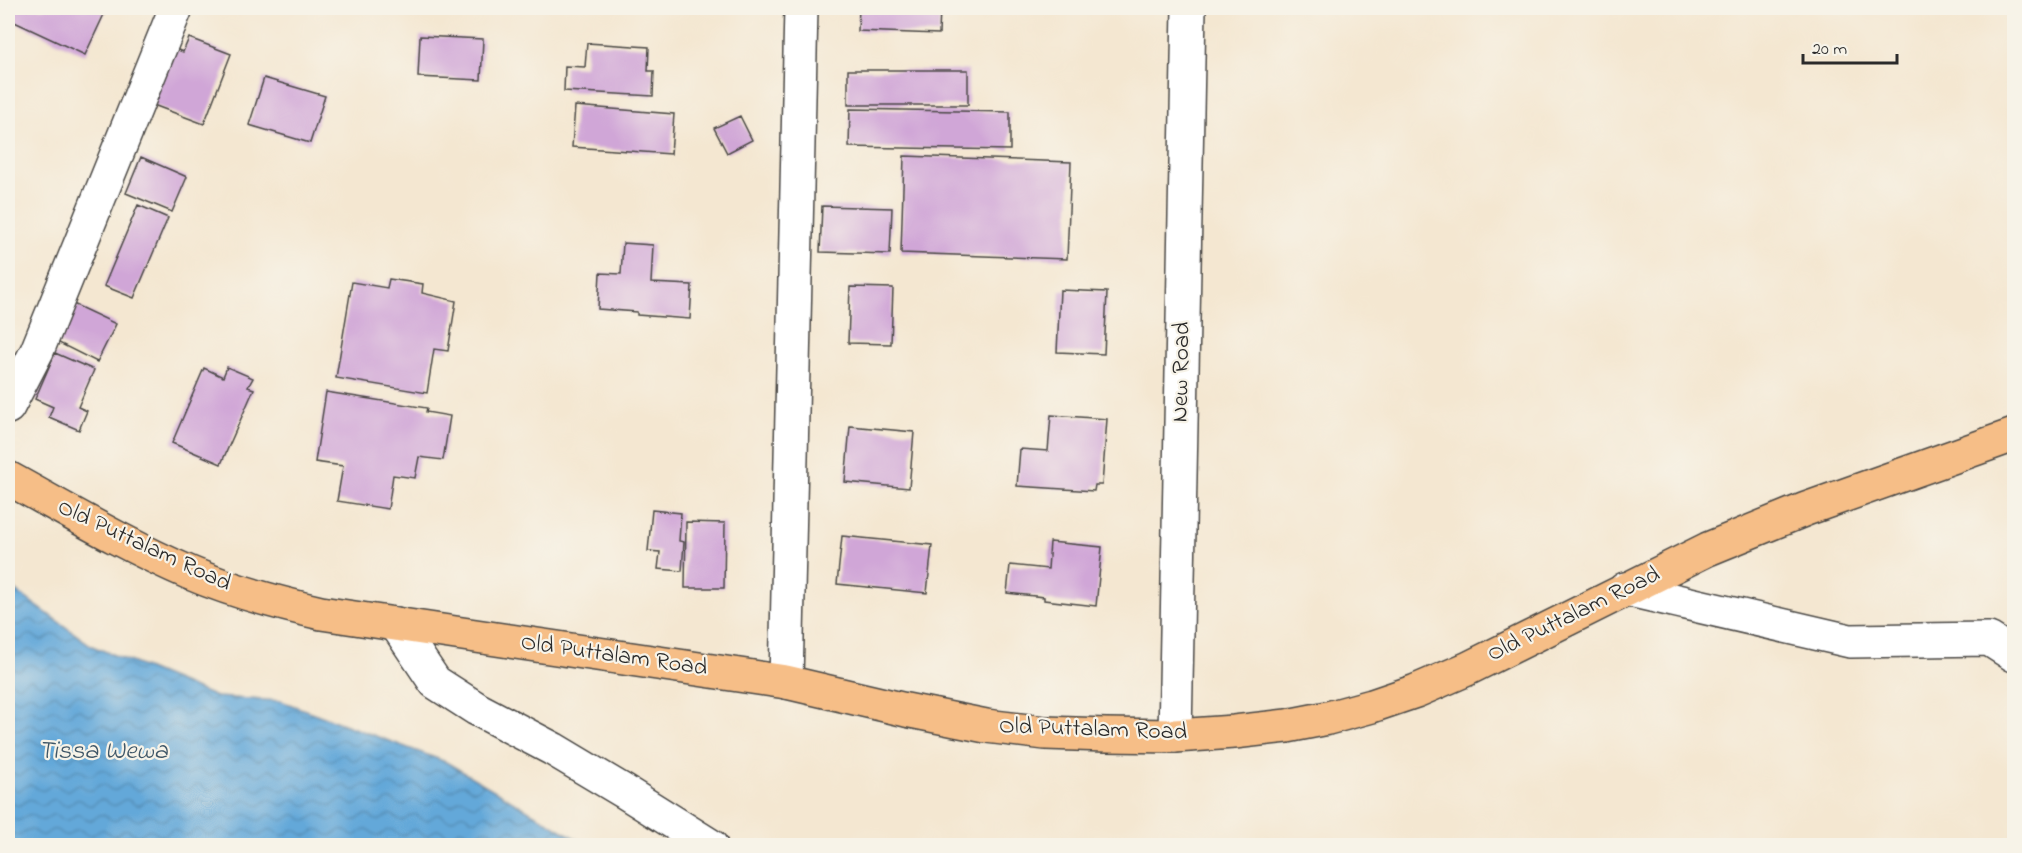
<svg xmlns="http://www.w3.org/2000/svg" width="2022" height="853" font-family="'Indie Flower',sans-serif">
<defs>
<pattern id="water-waves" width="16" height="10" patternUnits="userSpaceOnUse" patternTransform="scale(1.5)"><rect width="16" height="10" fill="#63a8d9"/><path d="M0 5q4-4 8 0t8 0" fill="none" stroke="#5289b0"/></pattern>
</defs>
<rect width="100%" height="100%" fill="#f7f3e8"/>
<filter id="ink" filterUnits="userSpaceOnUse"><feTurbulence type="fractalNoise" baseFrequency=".0167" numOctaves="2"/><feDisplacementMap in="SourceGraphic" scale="12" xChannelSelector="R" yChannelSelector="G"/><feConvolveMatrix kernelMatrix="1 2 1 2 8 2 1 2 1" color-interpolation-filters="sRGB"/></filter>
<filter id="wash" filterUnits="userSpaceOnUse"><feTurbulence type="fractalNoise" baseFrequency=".008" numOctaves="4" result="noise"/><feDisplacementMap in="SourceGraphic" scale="24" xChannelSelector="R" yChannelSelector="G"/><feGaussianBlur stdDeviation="1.35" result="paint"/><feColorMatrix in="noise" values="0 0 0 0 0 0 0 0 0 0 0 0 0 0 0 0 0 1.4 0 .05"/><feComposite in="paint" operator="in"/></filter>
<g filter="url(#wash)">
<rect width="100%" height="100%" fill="#f4e7d1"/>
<path fill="url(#water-waves)" stroke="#476a82" stroke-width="1.5" d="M8 585 92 646 216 697 281 701 446 762 587 845H8Z"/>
<g id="blocks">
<path fill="#d0a6d7" d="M8 8H107L85 55 8 19Z
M859 8H940L939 34 858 31Z
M420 36 483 39 481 80 418 77Z
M189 38 231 54 204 124 148 103 170 47 183 52Z
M587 43 649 47 648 71H654L653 96 564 91 565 66 585 67Z
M848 70H968V105H848Z
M264 78 325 96 310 143 249 125Z
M575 106 674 114 671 154 572 147Z
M850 109 1010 112V150L849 147Z
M740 116 752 140 727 153 714 128Z
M904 156 1071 162 1067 259 901 253Z
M141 157 187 177 172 212 126 193Z
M138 205 168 218 134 298 104 286Z
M822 206 892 208 890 254 820 252Z
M623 243 653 245 651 283 692 285 690 319 637 315V312L598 309 600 273 621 274Z
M389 279 423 284 422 293 456 301 448 351 434 349 427 393 336 378 352 282 387 288Z
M850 287 893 288 891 344 848 343Z
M1060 290 1107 292 1104 354 1057 352Z
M69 302 116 324 97 362 51 339Z
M55 353 94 370 78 407 87 411 79 430 49 417 53 407 35 399Z
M227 367 253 378 248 387 254 389 221 464 172 443 204 368 223 377Z
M326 392 427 408 426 412 450 416 443 460 419 457 415 478 393 475 388 509 337 501 343 466 315 462Z
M1051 415 1107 419 1102 485H1095L1094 491 1017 486 1020 449 1048 451Z
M850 426 914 432 909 488 845 482Z
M652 510 681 513 679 541 684 542 682 571 658 569 660 552 648 551Z
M686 522 725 523 724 588H685Z
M842 536 932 545 927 593 837 584Z
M1050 542 1102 547 1096 606 1044 600V597L1007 593 1010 565 1048 569Z"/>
</g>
</g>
<g filter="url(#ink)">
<use href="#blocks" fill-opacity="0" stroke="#494744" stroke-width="1.5"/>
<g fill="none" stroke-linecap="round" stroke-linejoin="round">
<g stroke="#494744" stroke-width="36">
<path id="minor" d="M8 407 37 351 176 8
M1625 589 1850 641 1989 639 2014 655
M396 624 435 682 477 709 553 749 625 792 711 846
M786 682 801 8
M1175 736 1189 8"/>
</g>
<g stroke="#494744" stroke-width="36">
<path id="major" d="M8 478C68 511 127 546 190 573 232 591 277 603 321 613L786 682 906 710 986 726 1045 733 1106 735 1175 736 1234 732 1287 726 1328 718 1372 706 1416 691 1467 669 1708 549 1806 509 2014 435"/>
</g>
<use href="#minor" stroke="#fff" stroke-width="33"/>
<use href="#major" stroke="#f6be87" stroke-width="33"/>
</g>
</g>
<g text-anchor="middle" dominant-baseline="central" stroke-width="4.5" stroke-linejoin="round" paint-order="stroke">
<g font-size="24" fill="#2b2b2b" stroke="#f7f3e8">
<text transform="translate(1182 372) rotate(-89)">New Road</text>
<text transform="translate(144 546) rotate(25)">Old Puttalam Road</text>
<text transform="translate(1574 615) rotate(-26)">Old Puttalam Road</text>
<text transform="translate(614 656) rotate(8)">Old Puttalam Road</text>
<text transform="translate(1093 730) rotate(2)">Old Puttalam Road</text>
</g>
<g font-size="26" font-style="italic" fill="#3f5768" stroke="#f7f3e8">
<text x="103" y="752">Tissa Wewa</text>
</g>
</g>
<rect width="2022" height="853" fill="none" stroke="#f7f3e8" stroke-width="30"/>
<path d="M1803 54v9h94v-9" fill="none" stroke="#2b2b2b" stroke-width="3"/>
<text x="1812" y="54" font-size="18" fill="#2b2b2b" stroke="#f7f3e8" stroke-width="4.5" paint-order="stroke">20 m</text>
</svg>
